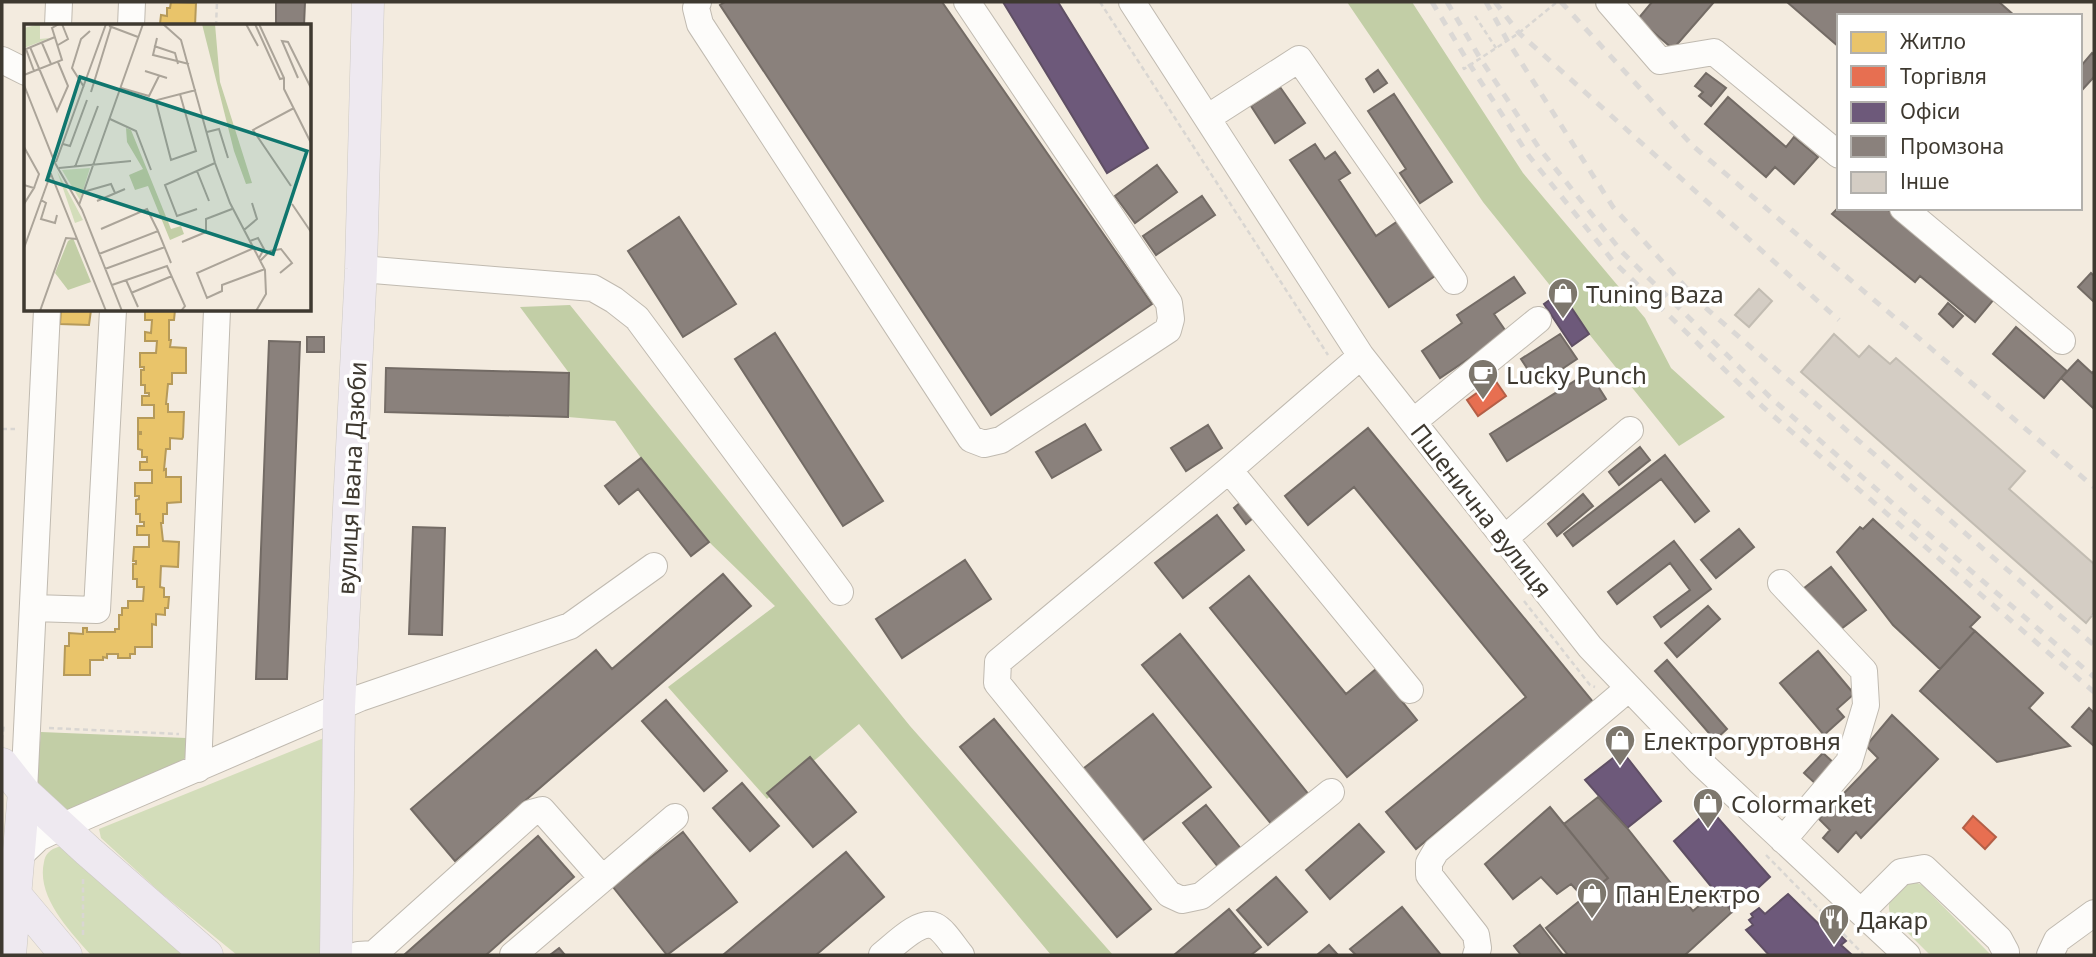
<svg xmlns="http://www.w3.org/2000/svg" width="2096" height="957" font-family="'Noto Sans',sans-serif">
<rect width="100%" height="100%" fill="#f3ebdf"/>
<path fill="#d3ddba" d="M324 738 329 955H237L161 893 101 838 99 829Z
M58 847H66L196 955H91C70 931 36 897 44 862 45 854 51 849 58 847Z
M1915 882 1922 885 1991 955H1930L1891 916C1885 902 1893 895 1901 884Z"/>
<path fill="#c2cea6" d="M1347 2H1412L1523 173 1645 318 1671 368 1725 417 1679 446 1483 202Z
M570 305 910 726 1113 955H1051L859 724 767 799 668 687 775 606 709 542 641 458 615 421 568 417 569 373 520 307Z
M41 732 186 738 185 758 173 769 62 817 36 784Z"/>
<path fill="#e9c46a" stroke="#b69a59" stroke-width="2" d="M171 2 196 3 195 26H154V24H160L161 15 167 16V8H170Z
M57 310H91L89 325 60 324 61 310Z
M145 310H175L174 320H169V340H171L170 347 186 348V373H172V384H168L166 404H168V412H184L183 437 182 439 170 438V449H166L164 470 166 469V477H181V502L167 503V514H163V523H161L163 541 179 542 178 567 161 566 160 587 164 588V597H169L168 608H165V615L156 614V625L152 624V647H135V654H130V658H118V654H107V658L103 657V660H90V675H64L65 646H69V633L83 634V628H87V632H115V629H119V615H122V608H128V601H143L144 587H137V579H133V564H136V561H133L134 547H149V535H137V526H144V522H140V514H136V500L139 499V496H135V483H152V470H140V462H147V457H142V450L138 449V434H141V432H138V418H154V405H142V396H149V393H145V385H141V370H144V367H140V353H156L157 341H145V332L151 333 152 320H145Z"/>
<path fill="#e76f51" stroke="#b45f47" stroke-width="2" d="M1495 380 1506 396 1478 416 1467 400Z
M1973 816 1996 837 1985 849 1963 828Z"/>
<path fill="#6d597a" stroke="#5f4f64" stroke-width="2" d="M1003 2H1058L1148 148 1107 173Z
M1561 292 1589 334 1572 346 1544 304Z
M1622 751 1661 801 1627 828 1585 780Z
M1710 809 1770 877 1732 912 1674 841Z
M1788 894 1830 935 1835 930 1846 941 1841 945 1852 955H1769L1746 930 1753 925 1749 920 1753 917 1751 914 1759 908 1765 914Z"/>
<path fill="#8a817c" stroke="#736b65" stroke-width="2" d="M276 2H305L304 26H276Z
M725 2H942L1152 304 991 415 720 5Z
M1652 2H1714L1673 49 1638 19Z
M1787 2H1999L2015 16H1839V47Z
M2092 53 2094 55V79L2093 78 2083 89 2080 86V67Z
M1378 70 1387 83 1374 92 1366 79Z
M1706 73 1726 88 1711 106 1699 96 1703 92 1695 86Z
M1280 87 1305 123 1275 143 1251 106Z
M1394 94 1452 182 1420 203 1400 173 1406 169 1368 111Z
M1728 97 1786 147 1794 137 1818 157 1794 184 1775 167 1766 177 1705 124Z
M1315 144 1325 159 1335 152 1350 173 1339 180 1376 236 1398 221 1435 276 1389 307 1290 160Z
M1157 165 1177 192 1135 223 1115 196Z
M1202 196 1215 215 1156 255 1143 236Z
M1839 207V208H1886L1995 298 1975 322 1920 276 1915 282 1832 214Z
M679 217 736 304 683 337 628 251Z
M2091 273 2094 276V302L2078 287Z
M1514 277 1525 293 1494 314 1507 333 1440 378 1422 351 1462 323 1457 315Z
M1948 303 1963 316 1953 327 1939 314Z
M2016 327 2067 371 2044 398 1993 354Z
M775 333 883 501 843 526 735 359Z
M1560 334 1577 359 1538 385 1521 359Z
M307 337H324V352H307Z
M269 341 300 342 287 679H256Z
M2078 360 2092 373 2094 371V409L2061 378Z
M386 368 569 373 568 417 385 412Z
M1589 372 1606 399 1507 461 1490 434Z
M1085 424 1101 450 1052 478 1036 452Z
M1208 425 1222 448 1186 471 1171 448Z
M1368 428 1594 703 1416 849 1386 812 1526 697 1354 487 1308 525 1285 496Z
M1640 447 1650 460 1619 485 1609 472Z
M1665 455 1709 511 1695 522 1661 479 1573 546 1564 534Z
M641 458 709 542 691 556 638 489 619 504 605 486Z
M1583 494 1593 506 1557 536 1548 524Z
M1242 501 1254 517 1246 524 1234 508Z
M1217 515 1244 550 1183 598 1155 563Z
M1873 519 1980 617 1970 627 1975 631 1940 669 1893 625 1837 552 1860 527 1863 529Z
M413 527 445 528 442 635 409 634Z
M1739 529 1754 547 1716 578 1701 560Z
M1674 541 1711 589 1661 627 1654 617 1690 590 1670 563 1617 604 1608 592Z
M965 560 991 599 902 658 876 619Z
M1831 567 1866 610 1837 632 1803 589Z
M723 574 751 606 455 861 411 809 596 650 612 669Z
M1249 576 1346 694 1376 669 1417 720 1347 777 1210 608Z
M1708 606 1720 619 1677 657 1665 643Z
M1975 631 2043 693 2029 708 2070 746 1997 762 1920 691Z
M1180 634 1314 801 1277 831 1142 665Z
M1818 651 1854 694 1837 709 1844 717 1824 735 1780 683Z
M1667 660 1727 729 1715 740 1655 671Z
M666 700 727 771 704 791 642 721Z
M2089 708 2094 713V746L2072 727Z
M1153 714 1211 787 1137 845 1079 772Z
M1892 715 1938 759 1861 838 1856 832 1838 852 1823 838 1830 830 1819 819 1878 758 1866 746Z
M994 719 1151 909 1117 937 960 747Z
M1823 753 1836 765 1817 785 1804 773Z
M810 757 856 812 813 847 767 793Z
M742 783 779 826 750 851 713 808Z
M1598 797 1627 828 1693 911 1716 891 1732 912 1685 955H1568L1546 928 1608 878 1564 824Z
M1206 805 1242 850 1219 868 1183 823Z
M1550 807 1608 878 1584 898 1571 884 1557 894 1541 877 1513 899 1485 864Z
M1359 824 1384 852 1330 899 1306 870Z
M683 832 737 902 667 955 613 887Z
M538 836 574 877 486 955H404Z
M846 852 884 897 816 955H723Z
M1276 877 1307 912 1268 945 1237 910Z
M1402 907 1441 955H1356L1350 949Z
M1229 909 1261 947 1251 955H1174Z
M1540 925 1563 955H1521L1514 946Z
M1329 945 1338 955H1317Z
M559 948 565 955H550Z"/>
<path fill="#d4cdc4" stroke="#c2bcb2" stroke-width="2" d="M1759 289 1772 301 1749 327 1735 315Z
M1834 334 1859 357 1869 346 1890 364 1896 358 2025 471 2009 489 2094 564V613L2086 623 1801 372Z"/>
<g fill="none" stroke-linecap="round" stroke-linejoin="round">
<g stroke="#c0bab0" stroke-width="28">
<path id="minor" d="M698 2 696 8 700 24 971 439 984 444 1001 440 1168 330 1171 319 1169 303 967 2
M1132 2 1361 356 1590 647 1701 763 1907 955
M1609 2 1660 61 1714 52 1839 155
M58 26 59 2
M131 26 132 2
M2 60 26 72
M1207 118 1299 59 1454 281
M1903 208 2062 341
M361 269 593 288 614 300 637 318 840 592
M1413 422 1538 320
M1229 470 1410 690
M1505 538 1630 430
M1781 583 1864 671 1866 705 1849 762 1783 840
M33 608 97 610 113 310
M198 769 217 310
M24 792 47 310
M1331 792 1201 896 1182 900 1169 894 997 683 998 662 1229 470 1361 356
M18 857 38 838 63 826 360 698 570 626 654 566
M1861 912 1901 872 1924 868 1999 939 2006 952V955
M358 955 374 954 531 813 542 810 602 878
M513 955 675 817
M882 955C894 946 919 919 935 926 944 930 954 947 961 955
M1476 955 1478 948 1476 935 1429 875V863L1436 851 1629 688
M2050 955 2057 940 2094 913"/>
</g>
<g stroke="#cdc9c3" stroke-width="33">
<path id="major" d="M2 764 24 792 88 851 207 955
M14 893 66 955
M10 955 24 792
M336 955 339 707 361 269 368 2"/>
</g>
<path stroke="#d9d6d2" stroke-width="2.5" stroke-dasharray="5 3.5" stroke-linecap="butt" d="M1100 2 1328 355
M1475 16 1496 48
M216 26 217 2
M1463 67 1464 69 1519 33 1557 2
M2 429H15
M1524 601 1590 685 1595 687
M49 728 179 734
M2 740 4 724
M1766 855 1864 955
M83 935V879"/>
<use href="#minor" stroke="#fdfcfa" stroke-width="26"/>
<use href="#major" stroke="#eee9f0" stroke-width="32"/>
<path stroke="#dbd8d5" stroke-width="5" stroke-dasharray="9 9" stroke-linecap="butt" d="M1432 2 1470 65 1529 156 1613 261 1763 407 2094 692
M1447 2 1480 58 1539 148 1622 252 1772 399 2094 677
M1486 2 1507 40 1613 207 1700 303 2094 645
M1495 2 1519 33 1839 320
M1561 2 1693 146 2094 487
M2093 614 2094 615"/>
</g>
<defs>
<g id="shop-pin" transform="scale(1.575)"><path d="M0 17L-7.5 6A9.5 9.5 0 1 1 7.5 6Z" fill="#7d776d" stroke="#fff"/><path d="M-5-2.5h2.3a2.7 3.5 0 0 1 5.4 0H5L5.5 6h-11ZM-1.5-2.5h3a1.5 2.3 0 0 0-3 0Z" fill="#fff"/></g>
<g id="cafe-pin" transform="scale(1.575)"><path d="M0 17L-7.5 6A9.5 9.5 0 1 1 7.5 6Z" fill="#7d776d" stroke="#fff"/><path d="M-5.5-4.5H6V0H3Q3 3.5 0 3.5H-2.5Q-5.5 3.5-5.5 0ZM3-3.2v2h1.7v-2ZM-6 4.5H4V6H-6Z" fill="#fff"/></g>
<g id="restaurant-pin" transform="scale(1.575)"><path d="M0 17L-7.5 6A9.5 9.5 0 1 1 7.5 6Z" fill="#7d776d" stroke="#fff"/><path d="M-5-6h1v4h1v-4h1v4h1v-4h1v5L-1.5 .5V6h-2V.5L-5-1ZM5-6V6H3V1.5H1.5Q1.5-4 5-6Z" fill="#fff"/></g>
</defs>
<g fill-rule="evenodd">
<use href="#shop-pin" x="1563" y="293"/>
<use href="#cafe-pin" x="1483" y="374"/>
<use href="#shop-pin" x="1620" y="740"/>
<use href="#shop-pin" x="1708" y="803"/>
<use href="#shop-pin" x="1592" y="893"/>
<use href="#restaurant-pin" x="1834" y="919"/>
</g>
<g text-anchor="middle" dominant-baseline="central" stroke-width="7" stroke-linejoin="round" paint-order="stroke">
<g font-size="24" fill="#3e3930" stroke="#fff" text-anchor="start">
<text x="1586" y="293">Tuning Baza</text>
<text x="1506" y="374">Lucky Punch</text>
<text x="1643" y="740">Електрогуртовня</text>
<text x="1731" y="803">Colormarket</text>
<text x="1615" y="893">Пан Електро</text>
<text x="1857" y="919">Дакар</text>
</g>
<g font-size="24" fill="#3e3930" stroke="#fff">
<text transform="translate(351 478) rotate(-87)">вулиця Івана Дзюби</text>
<text transform="translate(1482 510) rotate(52)">Пшенична вулиця</text>
</g>
</g>
<g transform="translate(24 24)">
<rect width="287" height="287" fill="#f3ebdf"/>
<path d="M16 0V15L26 14 0 24V4ZM66 144 56 176 38 146ZM33 147 59 196 51 199Z" fill="#d3ddba"/>
<path d="M178 0H191L196 58 228 159 222 160 210 127ZM102 104 107 106 147 205 157 202 160 210 146 216 124 162 111 166 105 151 119 145 103 118ZM49 214 67 258 44 266 31 249 44 217Z" fill="#c2cea6"/>
<path fill="none" stroke="#aba499" stroke-width="2" d="M139 0 157 16 191 139 206 179 241 246 242 270 232 287M222 0 234 22M231 0 256 55 260 54M235 0 260 54V65L287 119M85 2 114 13M133 14 129 31 165 40M18 19 27 40M34 21 44 15 38 0M130 22 151 29 154 40M6 23 33 87 44 62 34 38M10 47 2 25 31 13M121 47 143 54M0 51 38 36 28 4 35 0M274 54 258 17 264 18 287 64M0 61 31 139 58 186 98 287M60 63 48 44 57 15 66 7M97 64 125 72 135 52M67 68 87 3M156 70 172 127 147 136 132 78 133 76 172 66M86 95 112 107 127 146M183 108 195 105 204 134M39 120 46 122 63 76M0 123 15 150 10 164M32 138 82 0M51 143 74 82M35 144 107 137M173 147 185 177M27 150 82 287M0 161 10 164 0 180M267 162 229 106 270 84M59 168 87 160 91 169M17 176 22 179 17 195 31 199 33 191M73 177 101 165M268 180 287 208M55 181 119 0M173 185 153 192 141 161 191 139M77 205 123 185 134 207M220 206 233 195 228 179M226 217 234 214 240 225 235 234M158 218 182 208V195L208 185M0 224 27 149M230 224 173 249 183 274 198 267V261L241 245M75 230 134 207 147 239M236 237 246 227 257 225 268 239 256 249M81 245 141 223M102 256 114 283M88 261 143 242 161 282 157 287M107 269 148 252M16 287 42 214 53 215"/>
<path fill="#0f766e" fill-opacity="0.15" stroke="#0f766e" stroke-width="3.5" d="M56 53 283 127 249 230 23 156Z"/>
<rect width="287" height="287" fill="none" stroke="#3e3930" stroke-width="3.5"/>
</g>
<rect width="2096" height="957" fill="none" stroke="#3e3930" stroke-width="7"/>
<rect x="1837" y="14" width="245" height="196" fill="#ffffff" stroke="#b2b0ac" stroke-width="2"/>
<rect x="1851" y="32" width="35" height="21" fill="#e9c46a" stroke="#b2b0ac" stroke-width="2"/>
<text x="1900" y="49" font-size="21" fill="#3e3930">Житло</text>
<rect x="1851" y="66" width="35" height="21" fill="#e76f51" stroke="#b2b0ac" stroke-width="2"/>
<text x="1900" y="84" font-size="21" fill="#3e3930">Торгівля</text>
<rect x="1851" y="102" width="35" height="21" fill="#6d597a" stroke="#b2b0ac" stroke-width="2"/>
<text x="1900" y="119" font-size="21" fill="#3e3930">Офіси</text>
<rect x="1851" y="136" width="35" height="21" fill="#8a817c" stroke="#b2b0ac" stroke-width="2"/>
<text x="1900" y="154" font-size="21" fill="#3e3930">Промзона</text>
<rect x="1851" y="172" width="35" height="21" fill="#d4cdc4" stroke="#b2b0ac" stroke-width="2"/>
<text x="1900" y="189" font-size="21" fill="#3e3930">Інше</text>
</svg>
